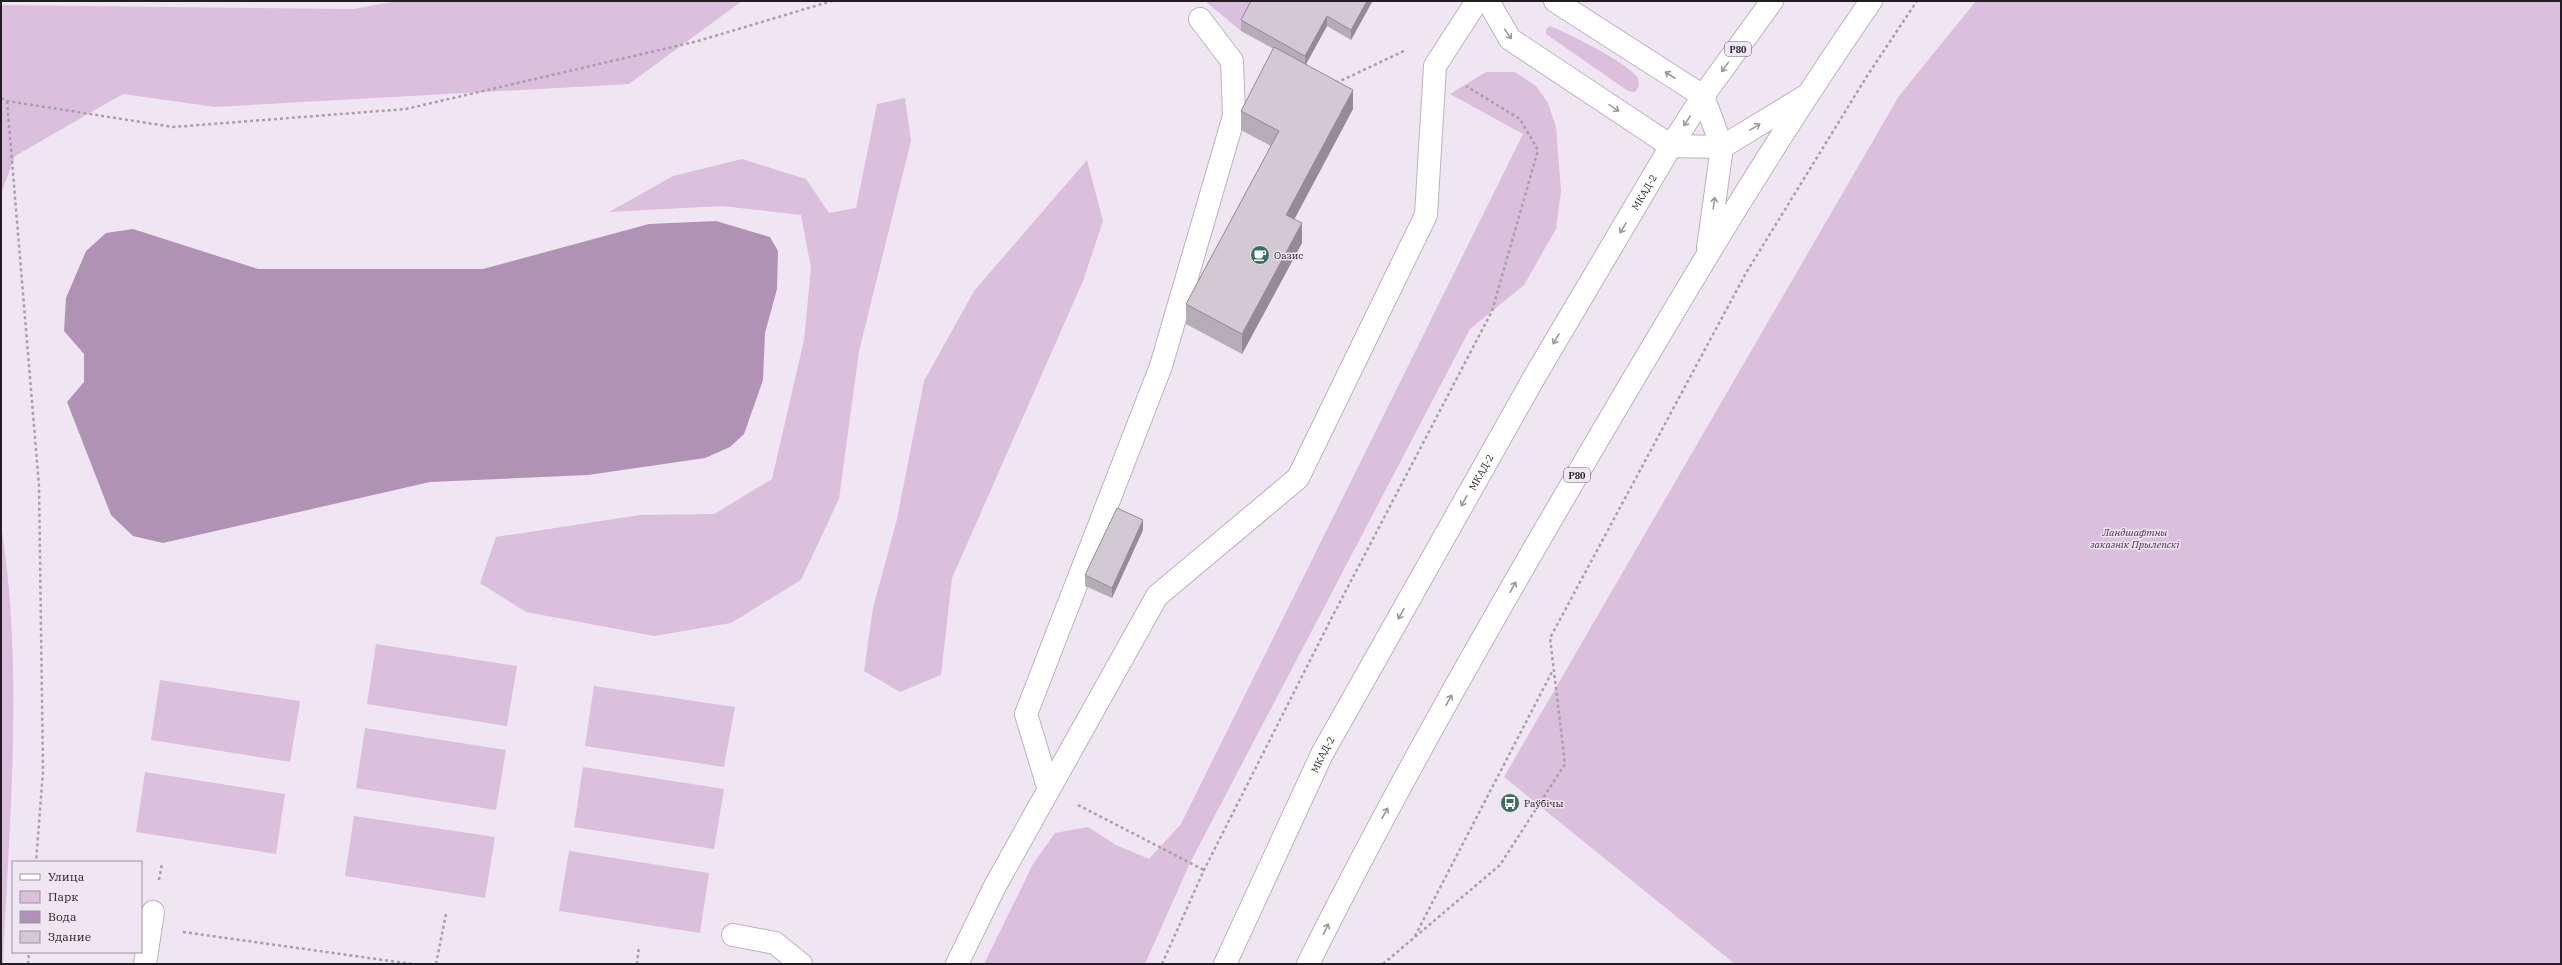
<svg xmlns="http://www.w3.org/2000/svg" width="2562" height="965" font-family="'IBM Plex Serif',serif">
<rect width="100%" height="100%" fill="#f0e5f2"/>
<path fill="#dac0dd" d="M397 1H742L629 84 215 107 123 94 15 156 1 194V5L353 9Z
M1205 1H1257L1241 31Z
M1976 1H2561V964H1735L1504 777 1899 96Z
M1550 26C1569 34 1625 61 1637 77 1638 79 1639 83 1639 86L1635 92 1628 91 1546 34V29Z
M1486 72H1515L1536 86 1548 103 1556 127 1561 191 1556 229 1524 285 1470 329 1190 863 1145 964H984L1033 864 1055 833 1088 827 1116 845 1149 859 1181 824 1523 134 1450 94Z
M905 98 911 141 859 351 839 499 801 580 731 623 654 636 526 612 480 583 496 537 640 515 714 514 772 479 804 340 811 268 801 215 722 206 609 212 673 176 742 159 806 179 829 213 856 208 877 104Z
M1087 160 1103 221 1083 281 952 578 941 675 900 692 864 671 873 608 897 519 924 381 974 291Z
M1 525C24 667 9 821 3 964H1Z
M376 644 517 666 507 726 367 704Z
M160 680 300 701 290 762 151 740Z
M594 686 735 707 724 767 585 746Z
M365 728 506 750 496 810 356 788Z
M583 767 724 789 714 849 574 827Z
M145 772 285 794 276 854 136 832Z
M354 816 495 837 485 898 345 876Z
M569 851 709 873 700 933 559 911Z"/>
<path fill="#b093b4" d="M716 221 770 237 778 251 777 289 765 333 763 380 744 434 730 447 705 458 588 475 430 482 163 543 133 536 111 515 67 402 84 382V354L64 331 66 298 86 251 106 233 133 229 258 269H483L649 224Z"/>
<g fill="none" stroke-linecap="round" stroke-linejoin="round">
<g stroke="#bdb2be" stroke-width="24">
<path id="minor" d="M1488 1 1510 39 1671 146
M1555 1 1703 96
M1049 790 1026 714 1161 366 1234 116 1232 61 1200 19
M733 935 775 943 801 964
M145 964 153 912
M957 964 995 886 1157 596 1298 478 1426 215 1435 66 1477 1"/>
</g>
<g stroke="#bdb2be" stroke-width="24">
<g id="highway">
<path d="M1703 96 1722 147 1708 248"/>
<path d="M1671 146 1722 147 1804 97"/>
<path id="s1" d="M1225 964 1322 754 1535 376 1671 146 1703 96 1772 1"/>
<path d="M1308 964C1398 783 1499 608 1601 434 1687 288 1774 141 1871 1"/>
</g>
</g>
<path stroke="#a89fa9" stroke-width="2.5" stroke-dasharray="3 3" stroke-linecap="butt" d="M1336 83 1406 50
M1 98 7 101 173 127 406 109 698 41 832 1
M7 101 39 486 43 771 36 862
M1078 805 1204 870
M159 880 162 863
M183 932 412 964
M1415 936 1553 670
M28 964 29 952
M436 964 446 914
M637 964 639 946
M1162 964 1204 870 1329 623 1492 311 1538 150 1520 119 1466 86
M1383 964 1500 865 1565 764 1550 638 1746 273 1867 76 1917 1"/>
<use href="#minor" stroke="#fff" stroke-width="22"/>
<use href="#highway" stroke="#fff" stroke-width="22"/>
</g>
<path fill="#b5acb6" d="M1372 1V2L1351 40 1327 26 1306 64 1353 109 1294 219 1302 243 1242 354 1186 324V304L1271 146 1241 130V111L1274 49 1241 31V20Z
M1143 530 1112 598 1085 586V575Z"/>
<path fill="#948c94" d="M1367 1H1372V2L1351 40V30Z
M1327 16V26L1305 66V56Z
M1353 90V109L1286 235V215Z
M1302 223V243L1242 354V334Z
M1143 520V530L1112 598V588Z"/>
<path fill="#d3c8d4" stroke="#948c94" d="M1251 1H1367L1351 30 1327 16 1305 56 1241 20Z
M1274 47 1353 90 1286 215 1302 223 1242 334 1186 304 1279 131 1241 111Z
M1117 508 1143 520 1112 588 1085 575Z"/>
<defs><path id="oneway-shaft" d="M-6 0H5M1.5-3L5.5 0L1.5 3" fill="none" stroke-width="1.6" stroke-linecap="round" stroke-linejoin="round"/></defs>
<g stroke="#9b999b">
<use href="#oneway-shaft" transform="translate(1508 34) rotate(55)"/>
<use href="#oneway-shaft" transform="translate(1725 67) rotate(126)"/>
<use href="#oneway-shaft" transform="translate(1670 75) rotate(-147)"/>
<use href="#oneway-shaft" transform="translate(1614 108) rotate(34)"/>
<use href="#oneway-shaft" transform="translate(1687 121) rotate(123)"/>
<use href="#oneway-shaft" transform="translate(1755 127) rotate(-31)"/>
<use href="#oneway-shaft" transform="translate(1714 203) rotate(-82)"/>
<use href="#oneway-shaft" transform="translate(1623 228) rotate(121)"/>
<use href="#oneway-shaft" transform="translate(1556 339) rotate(121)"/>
<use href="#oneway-shaft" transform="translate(1464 501) rotate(119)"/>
<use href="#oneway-shaft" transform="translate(1513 587) rotate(-61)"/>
<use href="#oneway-shaft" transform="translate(1401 614) rotate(119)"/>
<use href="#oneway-shaft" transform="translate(1449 700) rotate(-61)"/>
<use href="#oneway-shaft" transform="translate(1385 813) rotate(-61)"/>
<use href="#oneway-shaft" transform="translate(1326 929) rotate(-64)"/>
</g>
<defs>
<g id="cafe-disc" transform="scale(1)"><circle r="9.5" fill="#37725c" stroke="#f0e5f2"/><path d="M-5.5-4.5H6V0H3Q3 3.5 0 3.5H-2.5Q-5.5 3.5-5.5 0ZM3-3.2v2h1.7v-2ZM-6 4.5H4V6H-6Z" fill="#fff"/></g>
<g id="bus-disc" transform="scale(1)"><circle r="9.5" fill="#37725c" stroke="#f0e5f2"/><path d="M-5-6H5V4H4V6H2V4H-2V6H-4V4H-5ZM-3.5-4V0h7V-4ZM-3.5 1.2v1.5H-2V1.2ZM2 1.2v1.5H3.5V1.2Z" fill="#fff"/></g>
</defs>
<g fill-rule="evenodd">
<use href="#cafe-disc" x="1260" y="255"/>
<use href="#bus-disc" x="1510" y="803"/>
</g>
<g text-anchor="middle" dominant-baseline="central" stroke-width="3" stroke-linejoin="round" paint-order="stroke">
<g fill="#f0e5f2" stroke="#5f5960" stroke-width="1">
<rect x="1725" y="42" width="26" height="14" rx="3"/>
<rect x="1564" y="468" width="26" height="14" rx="3"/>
</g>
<g font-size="9" font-weight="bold" fill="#211d21">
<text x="1738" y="49">Р80</text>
<text x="1577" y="475">Р80</text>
</g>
<g font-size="10" fill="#211d21" stroke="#f0e5f2">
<text stroke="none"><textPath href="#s1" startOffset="879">МКАД-2</textPath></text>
<text stroke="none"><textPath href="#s1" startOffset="555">МКАД-2</textPath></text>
<text stroke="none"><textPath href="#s1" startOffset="231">МКАД-2</textPath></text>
</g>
<g font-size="10" fill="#211d21" stroke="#f0e5f2" text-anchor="start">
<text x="1274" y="255">Оазис</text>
<text x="1524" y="803">Раўбічы</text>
</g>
<g font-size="10" font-style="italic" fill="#4c2653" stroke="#f0e5f2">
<text x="2135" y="532">Ландшафтны<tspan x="2135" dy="12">заказнік Прылепскі</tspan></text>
</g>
</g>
<rect width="2562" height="965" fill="none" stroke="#211d21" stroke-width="4"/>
<rect x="12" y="861" width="130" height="92" fill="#f0e5f2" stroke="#9d959e"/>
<rect x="20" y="874" width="20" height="6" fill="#ffffff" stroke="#9d959e"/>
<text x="48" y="881" font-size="12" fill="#211d21">Улица</text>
<rect x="20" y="891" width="20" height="12" fill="#dac0dd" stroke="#9d959e"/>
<text x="48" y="901" font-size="12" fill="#211d21">Парк</text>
<rect x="20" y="911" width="20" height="12" fill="#b093b4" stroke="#9d959e"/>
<text x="48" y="921" font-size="12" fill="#211d21">Вода</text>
<rect x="20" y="931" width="20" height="12" fill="#d3c8d4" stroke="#9d959e"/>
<text x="48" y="941" font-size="12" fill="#211d21">Здание</text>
</svg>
